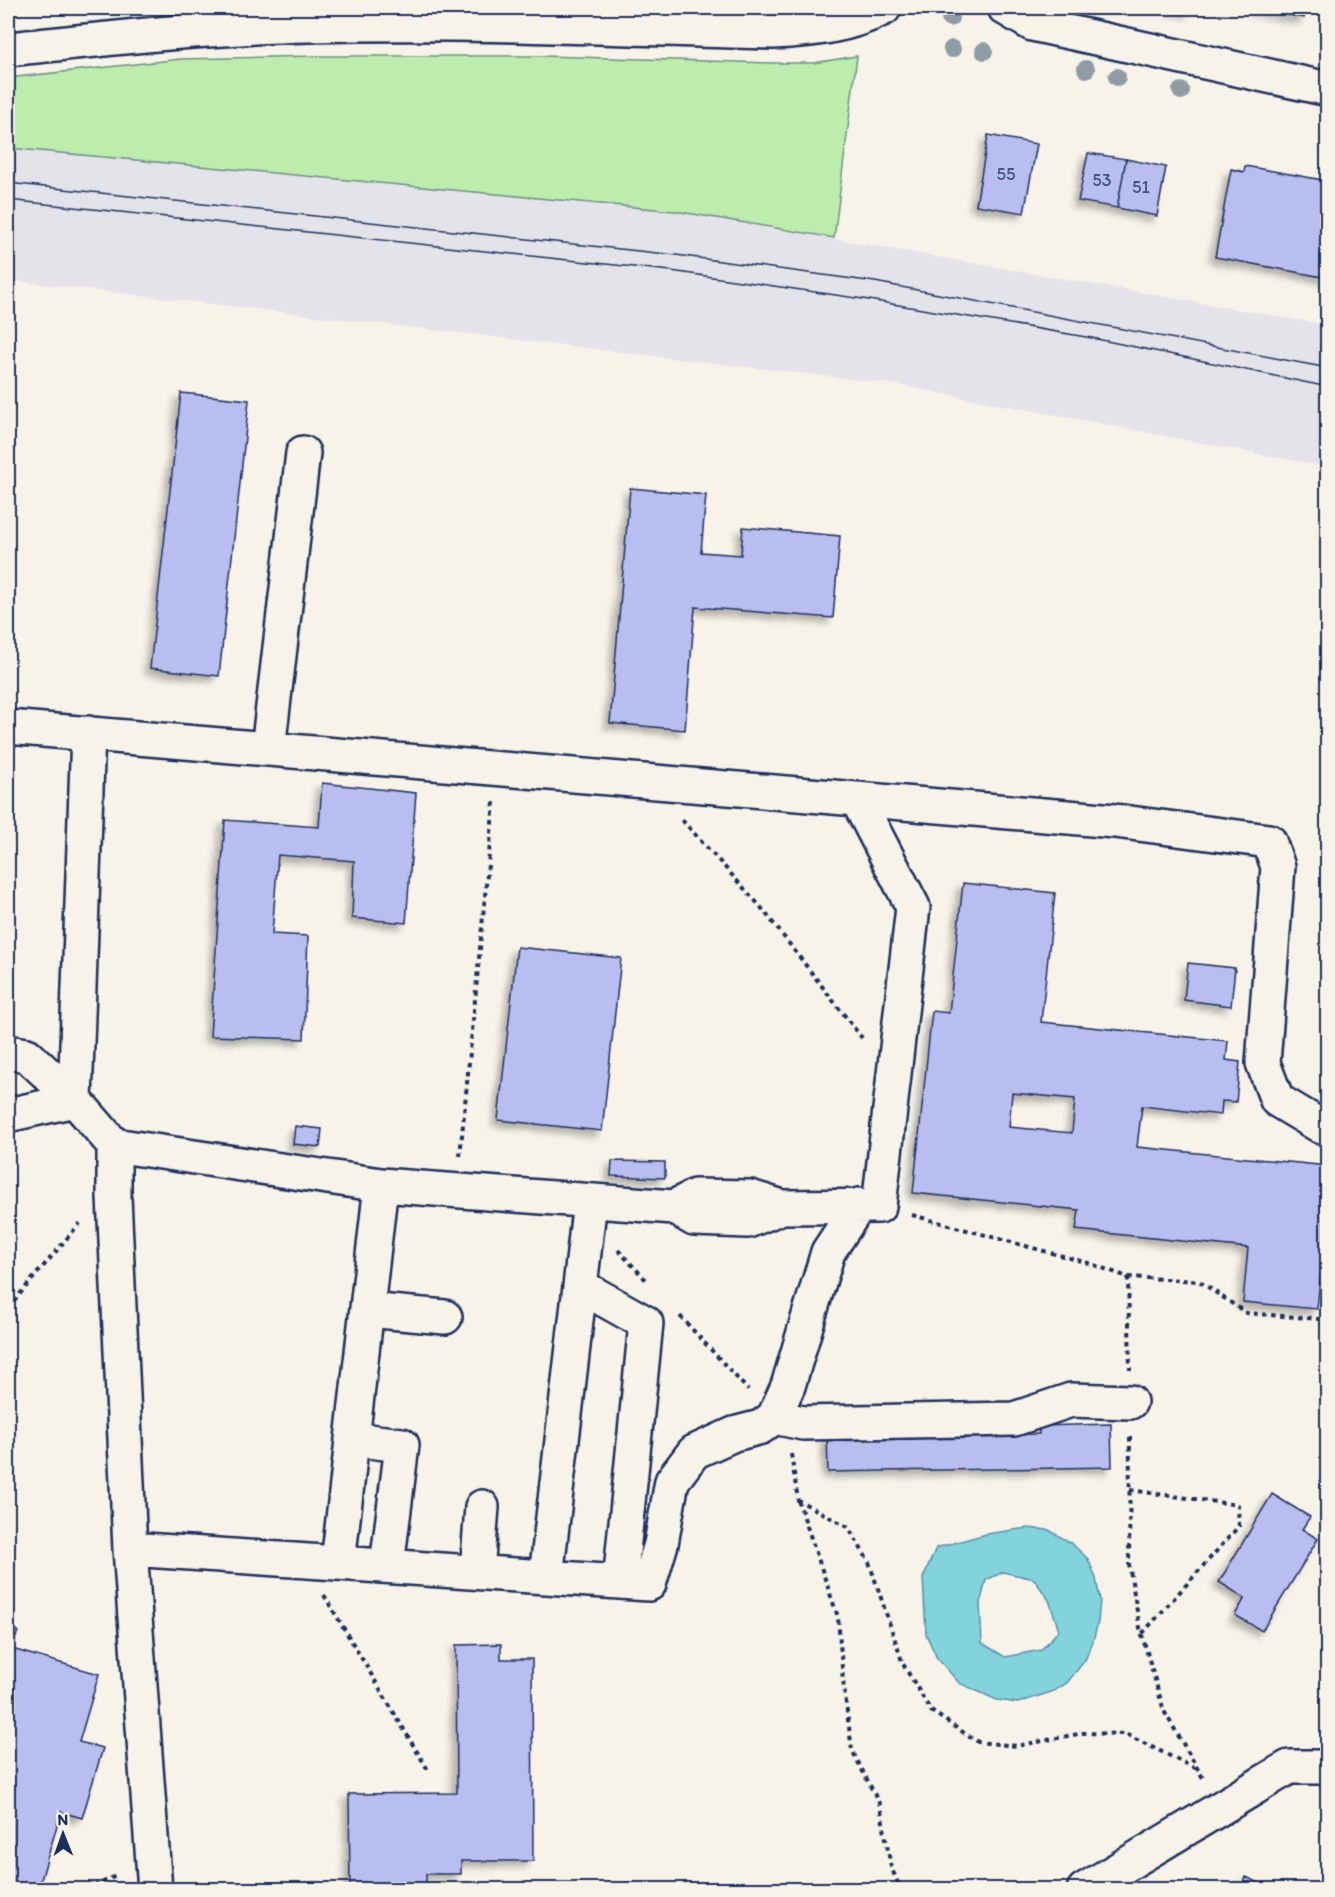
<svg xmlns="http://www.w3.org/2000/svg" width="1335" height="1897" font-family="Itim,sans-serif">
<defs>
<filter id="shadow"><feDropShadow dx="-5.5" dy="5.5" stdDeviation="3" flood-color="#0004"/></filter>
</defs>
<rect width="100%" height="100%" fill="#f7f3e8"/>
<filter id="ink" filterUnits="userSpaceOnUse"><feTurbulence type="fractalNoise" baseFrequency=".0167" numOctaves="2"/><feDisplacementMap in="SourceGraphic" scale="12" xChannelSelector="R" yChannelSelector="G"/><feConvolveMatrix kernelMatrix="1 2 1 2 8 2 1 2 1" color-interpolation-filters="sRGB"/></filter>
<g filter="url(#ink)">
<path fill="#e4e3ea" d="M8 148 675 211 1327 325V467L893 384 8 280Z"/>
<path fill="#bdedac" stroke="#6c8e85" stroke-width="1.5" d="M316 56H544L774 63H814L857 56 834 238 675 211 8 148V78L181 59Z"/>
<path fill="#82d3dc" stroke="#5991aa" stroke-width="1.5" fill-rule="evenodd" d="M1027 1528 1049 1530 1071 1543 1088 1559 1096 1578 1100 1600 1098 1622 1093 1641 1085 1660 1067 1683 1054 1691 1018 1703 997 1700 959 1683 937 1658 926 1634 923 1578 936 1548 986 1534ZM1003 1572 1034 1579 1049 1600 1059 1630 1041 1650 1005 1657 982 1643 980 1604 986 1580Z"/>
<path fill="#b8beef" stroke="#1b2f5e" stroke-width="1.5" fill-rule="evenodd" filter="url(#shadow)" d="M1169 8H1191V12Z
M1251 8H1307L1304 18Z
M988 135 1037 144 1024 213 976 205Z
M1088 153 1126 159 1117 208 1078 201Z
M1126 159 1166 167 1157 216 1117 208Z
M1245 166 1328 181V278L1215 257 1231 169 1244 172Z
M181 393 249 400 219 676 150 668Z
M630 488 706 495 701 552 741 555 743 527 840 536 833 618 695 607 685 730 610 723Z
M322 783 416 793 406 923 352 918 354 861 278 855 272 934 308 936 304 1039 210 1036 225 820 319 827Z
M963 883 1055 893 1041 1022 1228 1041 1226 1060 1240 1062 1236 1102 1222 1101 1221 1115 1142 1106 1137 1147 1328 1166V1241H1324L1317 1309 1243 1302 1248 1248 1076 1230 1079 1210 913 1193 932 1011 949 1013ZM1012 1093 1075 1099 1072 1133 1009 1127Z
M517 947 621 958 602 1131 498 1120Z
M1188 963 1235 968 1231 1006 1184 1000Z
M295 1126 322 1129 320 1147 293 1144Z
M612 1161 665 1162V1178L611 1176Z
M1111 1424 1112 1467 828 1472 827 1433 903 1436 1039 1434V1426Z
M1272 1494 1310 1517 1302 1529 1318 1539 1262 1631 1235 1615 1245 1598 1219 1582Z
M8 1628 18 1631 12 1649 99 1674 79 1742 103 1748 82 1818 61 1812 38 1890H24L8 1884Z
M501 1644V1659H532L533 1861H461V1874H426V1890H350L349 1794 457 1793 456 1645Z
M1246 1877 1275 1890H1241Z"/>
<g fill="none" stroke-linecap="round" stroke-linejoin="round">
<g stroke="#1b2f5e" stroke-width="38">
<path id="minor" d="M1005 8 1032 24 1328 89
M8 49C108 39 209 27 310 25 465 21 619 28 773 32 812 30 849 26 884 8
M8 727 1115 821 1269 841 1278 867 1263 1063 1277 1100 1322 1127 1328 1128
M88 733 75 1100 114 1145V1197L130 1549 155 1890
M268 749 303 453
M8 1052 27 1055 75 1100 8 1115
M114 1145 381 1185 674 1207 694 1219 748 1221 782 1207
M674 1207 695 1196 750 1197 782 1207 879 1206 913 907 857 799
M580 1286 646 1323 620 1582
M367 1310 445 1317
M774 1417 788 1386 828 1252 859 1205
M352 1439 402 1445 387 1566
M130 1549 649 1584 661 1544 672 1481 694 1452 734 1434 761 1427 774 1417 803 1423 1014 1419 1071 1400 1130 1402
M338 1563 381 1185
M477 1572 482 1507
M546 1577 590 1201
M1084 1890 1289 1767H1328"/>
</g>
<path stroke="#1b2f5e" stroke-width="4" stroke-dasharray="4.5 4.5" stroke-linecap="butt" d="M682 820 760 906 862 1038
M460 1156 494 802
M912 1215 1088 1263 1128 1277 1199 1281 1246 1313 1320 1319 1328 1317
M618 1250 648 1282
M1128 1277 1130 1370
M8 1308 80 1223
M680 1316 748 1390
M1130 1437 1129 1565 1140 1628 1164 1711 1203 1778
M791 1454 798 1500 848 1527 869 1562 903 1664 931 1711 978 1742 1017 1746 1083 1733 1125 1734 1197 1769
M1130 1490 1238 1505 1239 1526 1142 1634
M798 1500 838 1617 843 1681 852 1750 880 1805 891 1867 901 1890
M324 1595 428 1770
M86 1890 118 1875"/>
<use href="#minor" stroke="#f7f3e8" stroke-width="33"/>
<path stroke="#1b2f5e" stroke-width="1.5" d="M8 183 676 255 875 282 1328 368
M8 200 671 271 863 299 1092 338 1328 387"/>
</g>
<g fill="#909ca5">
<circle cx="950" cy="18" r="9"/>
<circle cx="952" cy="49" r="9"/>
<circle cx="984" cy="51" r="9"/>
<circle cx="1086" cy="69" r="9"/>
<circle cx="1117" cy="77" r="9"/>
<circle cx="1181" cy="91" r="9"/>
</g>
</g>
<g text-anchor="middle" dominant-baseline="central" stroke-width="5" stroke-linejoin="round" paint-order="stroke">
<g font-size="18" fill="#425382">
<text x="1006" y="174">55</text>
<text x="1102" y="180">53</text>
<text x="1141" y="187">51</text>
</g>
</g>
<rect width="1335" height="1897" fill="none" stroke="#f7f3e8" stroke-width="30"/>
<rect x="15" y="15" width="1305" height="1867" fill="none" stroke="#1b2f5e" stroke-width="2" filter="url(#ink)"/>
<g transform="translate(63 1834) rotate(359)" stroke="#f7f3e8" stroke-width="4.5" paint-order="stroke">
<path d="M0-4.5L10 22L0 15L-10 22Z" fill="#1b2f5e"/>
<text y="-9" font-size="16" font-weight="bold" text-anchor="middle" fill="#1b2f5e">N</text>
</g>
</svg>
